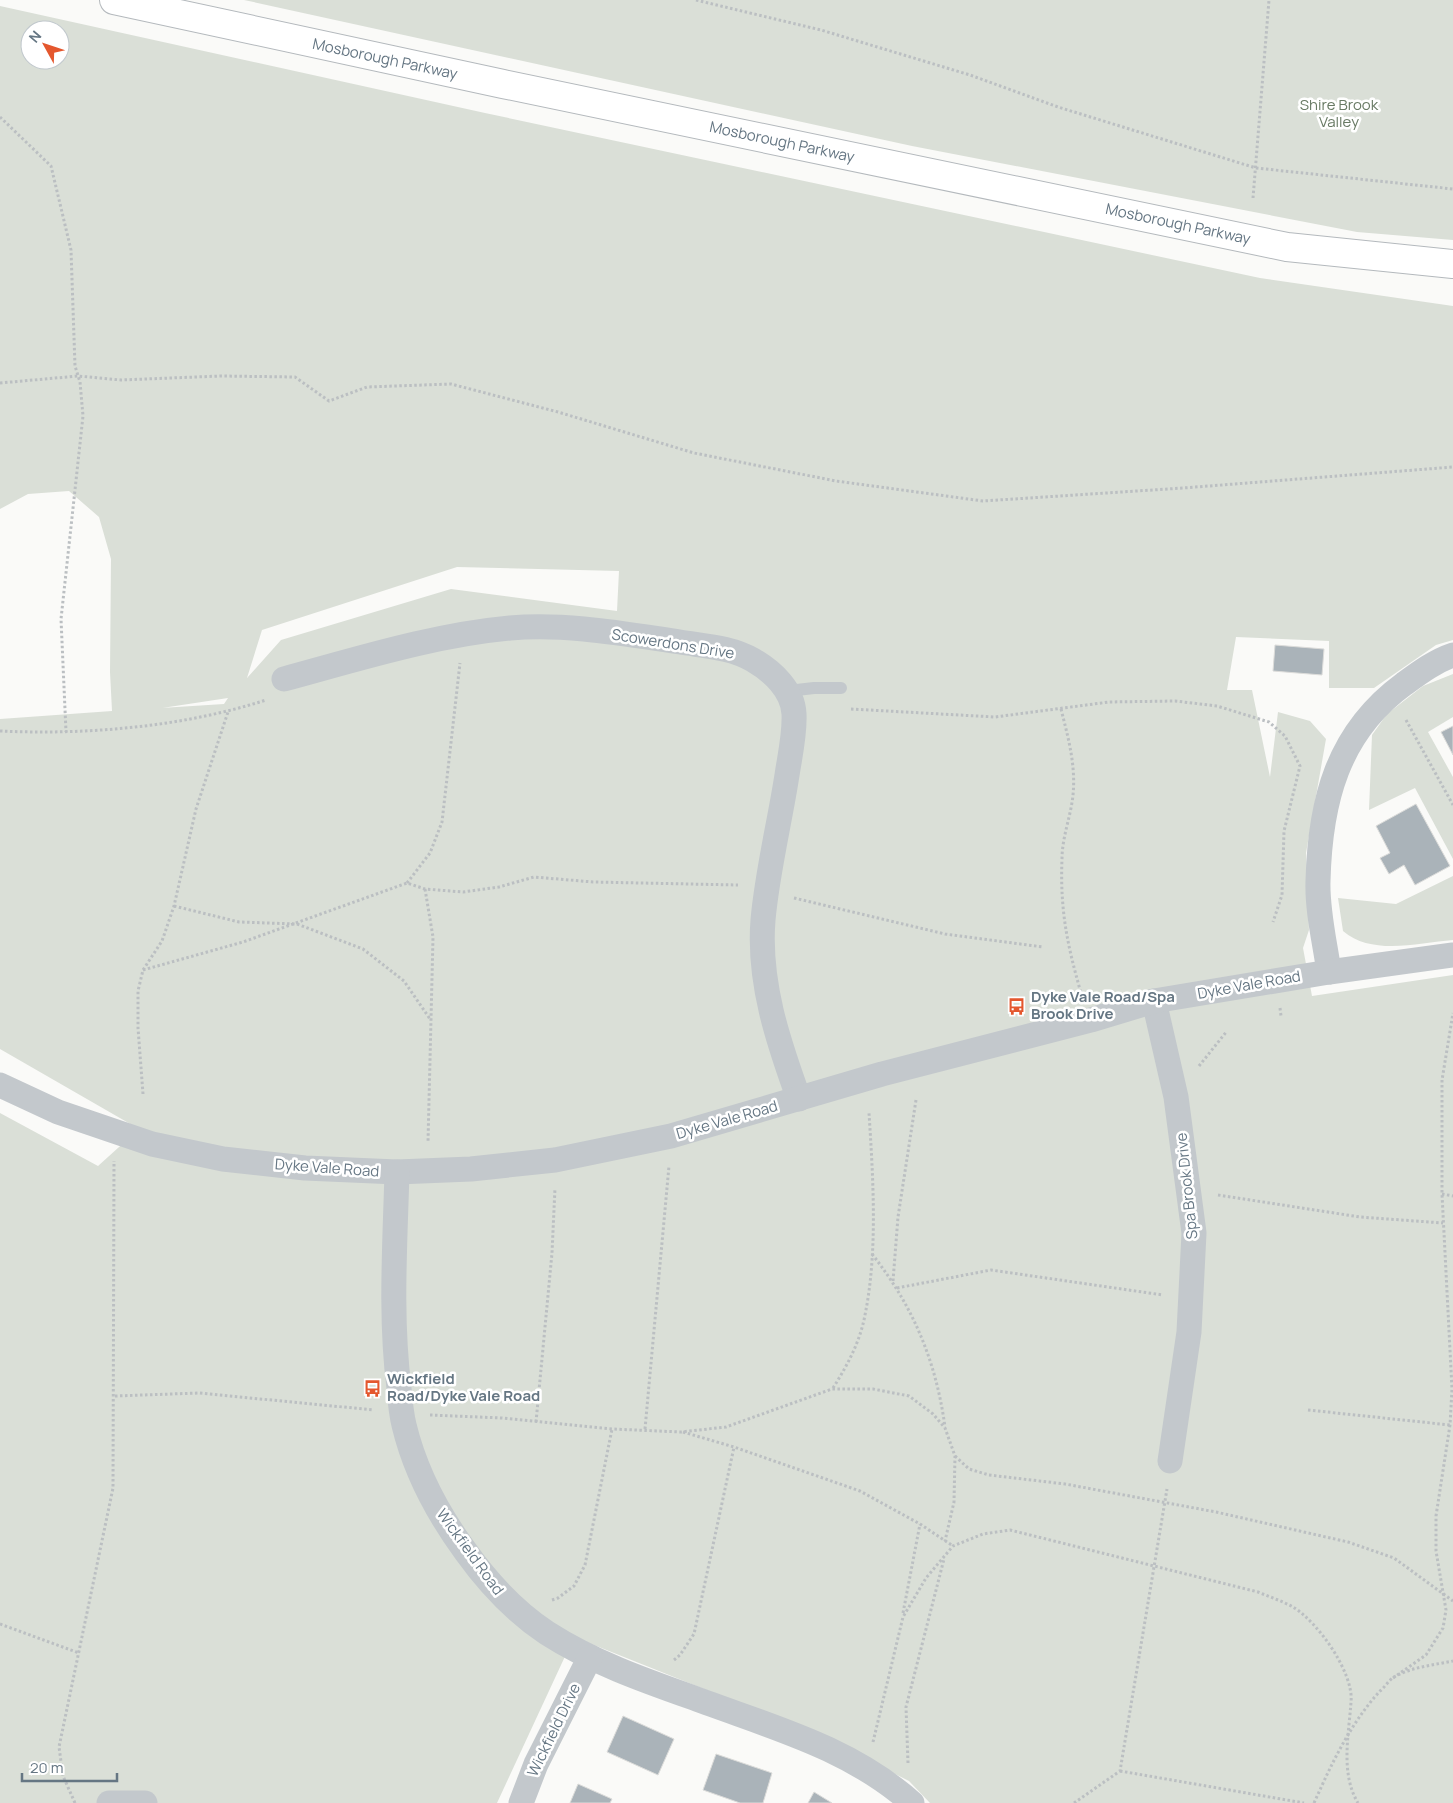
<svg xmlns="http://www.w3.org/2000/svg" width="1453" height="1803" font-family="Manrope,sans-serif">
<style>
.green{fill:#dadfd7;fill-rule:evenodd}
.building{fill:#aab3b9;stroke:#dcdcda}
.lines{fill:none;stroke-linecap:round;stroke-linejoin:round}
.trunk-casing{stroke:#b4b9bd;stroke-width:30}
.path{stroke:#bbbfc2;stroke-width:3;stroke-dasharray:2.5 2.5;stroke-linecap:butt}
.service{stroke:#c3c8cc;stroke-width:12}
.minor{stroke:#c3c8cc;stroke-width:25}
.trunk{stroke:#fff;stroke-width:28}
.labels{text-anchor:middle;stroke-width:5;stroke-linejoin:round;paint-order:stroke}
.street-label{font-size:15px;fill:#657683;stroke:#fff}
.park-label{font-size:15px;fill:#687a64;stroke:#fff}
.poi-label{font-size:15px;font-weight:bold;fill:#657683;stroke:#fff;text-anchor:start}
</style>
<rect width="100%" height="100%" fill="#fafaf8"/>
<!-- green -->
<g class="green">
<polygon points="244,0 1453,0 1453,240 1357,232 912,146"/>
<path d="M0,6L485,113L1260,278L1453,306V640L1436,645L1374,688H1329V641L1236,637L1227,690H1252L1270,777L1278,712L1310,721L1326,739L1306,853L1309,930L1303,948L1312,996L1453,975V1803H930L909,1781L809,1731L574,1637L497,1803H0V1113L98,1166L139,1129L0,1049V719L112,711L110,672L111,559L99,517L69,491L28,494L0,509ZM30,30H60V60H30ZM457,567L619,571L617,611L451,589L281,640L247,678L262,630ZM228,698L224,704L161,708H162Z"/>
<polygon points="1453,674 1453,717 1428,732 1453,777 1453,859 1415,788 1369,810 1372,735 1387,714 1423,686"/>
<path d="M1453,876V940C1418,943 1372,956 1343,931L1338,898L1396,904Z"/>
</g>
<!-- building -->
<g class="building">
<polygon points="1275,645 1324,649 1322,675 1273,671"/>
<polygon points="1453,726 1453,755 1441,732"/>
<polygon points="1416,804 1450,866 1415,885 1404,865 1389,874 1380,858 1390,853 1376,826"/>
<polygon points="623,1716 674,1739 658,1775 607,1752"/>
<polygon points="716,1754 772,1773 763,1803 740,1803 703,1790"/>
<polygon points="578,1784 612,1799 610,1803 570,1803"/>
<polygon points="814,1792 832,1803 808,1803"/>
</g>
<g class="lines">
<defs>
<polyline id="trunk" points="114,0 503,84 1287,247 1453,264"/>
</defs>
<!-- trunk casing -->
<use href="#trunk" class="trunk-casing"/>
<!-- path -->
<g class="path">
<polyline points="696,0 821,30 970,75 1058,107 1256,168 1453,189"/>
<polyline points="0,117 51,166 71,250 75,366 80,382 83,416 61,619 66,732"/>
<polyline points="1253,198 1269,0"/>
<polyline points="0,383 78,376 121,380 221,376 295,377 329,401 367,387 451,384 558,412 694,453 836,481 983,501 1183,488 1453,467"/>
<polyline points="851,709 995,717 1109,702 1175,701 1217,706 1269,722 1285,736 1300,766 1284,831 1282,895 1273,922"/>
<path d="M1061,709C1068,737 1076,765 1073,795C1071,816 1062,837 1062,859C1060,910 1067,944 1081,993"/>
<polyline points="1406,720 1453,805"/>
<path d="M0,731C88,735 182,727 266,700"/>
<polyline points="407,883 430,853 442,822 460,663"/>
<polyline points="425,889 433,937 428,1142"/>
<polyline points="794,898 945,934 1043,947"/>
<polyline points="174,906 239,922 297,924 363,949 404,981 430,1019"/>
<polyline points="143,970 243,942 407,883 425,889 463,892 499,887 534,877 593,882 738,885"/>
<polyline points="1280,1008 1281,1016"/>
<polyline points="1199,1066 1227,1031"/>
<polyline points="143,1094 138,1028 138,991 143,970 162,941 174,906 196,809 228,712"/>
<polyline points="1442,1194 1453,1196"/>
<polyline points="1218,1195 1360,1217 1443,1223"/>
<path d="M872,1254C913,1306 936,1361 945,1427"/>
<polyline points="893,1281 898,1217 916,1100"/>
<polyline points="897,1288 991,1270 1163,1295"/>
<path d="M833,1388C847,1366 860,1342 865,1315C878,1251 873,1177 869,1113"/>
<polyline points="115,1396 199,1393 374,1410"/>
<polyline points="1308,1410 1450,1425"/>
<polyline points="430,1415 502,1418 612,1429 681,1432 726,1427 832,1389 873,1389 909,1396 933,1414 945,1428 955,1456 954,1502 945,1541"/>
<polyline points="536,1422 552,1253 555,1188"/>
<polyline points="645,1429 669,1166"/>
<polyline points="683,1432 734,1447 860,1491 920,1524 953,1546"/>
<polyline points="955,1456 969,1469 989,1475 1065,1484 1216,1512 1348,1542 1394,1558 1453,1601"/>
<polyline points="552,1600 558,1598 574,1586 585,1565 612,1429"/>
<polyline points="903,1613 920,1524"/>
<polyline points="0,1624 79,1653"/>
<polyline points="674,1660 680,1655 694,1634 734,1447"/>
<polyline points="1393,1678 1426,1655 1443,1628 1446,1610 1436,1551 1436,1516 1450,1425 1452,1389 1442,1194 1442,1080 1453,1013"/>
<path d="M873,1742L903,1617L926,1578L953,1546L983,1534L1010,1530L1258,1592C1270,1597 1282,1601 1293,1607C1318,1622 1354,1673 1351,1702C1349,1734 1340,1773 1358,1803"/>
<polyline points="908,1763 906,1707 944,1559"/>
<polyline points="1120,1771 1304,1803"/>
<polyline points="75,1803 63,1776 59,1747 113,1488 114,1161"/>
<polyline points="1074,1803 1120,1771 1167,1489"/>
<path d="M1314,1803C1332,1763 1350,1724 1380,1691C1385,1687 1389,1680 1394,1677C1411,1667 1434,1665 1453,1661"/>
</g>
<!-- service -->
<polyline class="service" points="788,691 814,688 841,688"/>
<!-- minor -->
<g class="minor">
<path d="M284,679C358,659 434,635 510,628C566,623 625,634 680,642C704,646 731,647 753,660C772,671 793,690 794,714C795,734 790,755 787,775C780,821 767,873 763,920C758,982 778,1041 799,1099"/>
<path d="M1329,972C1325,943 1317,911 1318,881C1320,802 1337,733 1404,684C1419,673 1435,661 1453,655"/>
<polyline points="1154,1001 1176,1097 1194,1233 1189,1332 1170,1461"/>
<polyline points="0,1085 58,1112 152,1144 223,1159 305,1168 397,1172 471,1169 555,1160 671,1136 882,1074 1091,1020 1154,1001 1329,972 1453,955"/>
<path d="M397,1172C395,1244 390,1317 399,1388C400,1400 401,1413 404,1425C415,1471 438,1514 466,1552C489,1584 514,1611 547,1633C592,1662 643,1680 694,1698C771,1727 849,1747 912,1803"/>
<polyline points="109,1803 145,1803"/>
<polyline points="521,1803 536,1764 590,1657"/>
</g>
<!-- trunk -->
<use href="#trunk" class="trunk"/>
</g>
<!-- icons -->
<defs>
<symbol id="bus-bare" viewBox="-9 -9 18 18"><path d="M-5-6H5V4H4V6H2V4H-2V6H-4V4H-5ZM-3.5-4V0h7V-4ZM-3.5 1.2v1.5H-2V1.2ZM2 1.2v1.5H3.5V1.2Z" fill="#e4572e" stroke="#fff" stroke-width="2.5" paint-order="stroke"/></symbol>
</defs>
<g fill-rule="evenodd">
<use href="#bus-bare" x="1004" y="994" width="25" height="25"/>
<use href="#bus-bare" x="360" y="1376" width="25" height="25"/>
</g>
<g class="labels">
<!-- street labels -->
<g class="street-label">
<text transform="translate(385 59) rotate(12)" y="5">Mosborough Parkway</text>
<text transform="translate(782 142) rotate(12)" y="5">Mosborough Parkway</text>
<text transform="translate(1178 224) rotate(12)" y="5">Mosborough Parkway</text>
<text transform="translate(673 644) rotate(9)" y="5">Scowerdons Drive</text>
<text transform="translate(1249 985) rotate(-10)" y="5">Dyke Vale Road</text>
<text transform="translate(727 1120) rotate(-16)" y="5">Dyke Vale Road</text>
<text transform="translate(327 1168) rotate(4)" y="5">Dyke Vale Road</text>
<text transform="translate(1187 1186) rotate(-96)" y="5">Spa Brook Drive</text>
<text transform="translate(470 1552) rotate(54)" y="5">Wickfield Road</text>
<text transform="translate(554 1730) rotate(-64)" y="5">Wickfield Drive</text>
</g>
<!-- park labels -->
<g class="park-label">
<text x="1339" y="110">Shire Brook<tspan x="1339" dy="17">Valley</tspan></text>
</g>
<!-- poi labels -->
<g class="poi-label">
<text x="1031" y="1002">Dyke Vale Road/Spa<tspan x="1031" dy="17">Brook Drive</tspan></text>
<text x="387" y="1384">Wickfield<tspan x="387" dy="17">Road/Dyke Vale Road</tspan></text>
</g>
</g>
<!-- north arrow -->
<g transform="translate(45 45) rotate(310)"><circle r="24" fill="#ffffff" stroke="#c1c8cd"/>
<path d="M0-4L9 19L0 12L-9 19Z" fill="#e4572e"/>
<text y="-8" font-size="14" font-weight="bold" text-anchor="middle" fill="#657683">N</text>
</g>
<!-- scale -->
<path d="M22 1773v8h95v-8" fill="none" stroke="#657683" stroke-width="2.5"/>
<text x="30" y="1773" font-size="15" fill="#657683" stroke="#ffffff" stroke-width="4" paint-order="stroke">20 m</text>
</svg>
